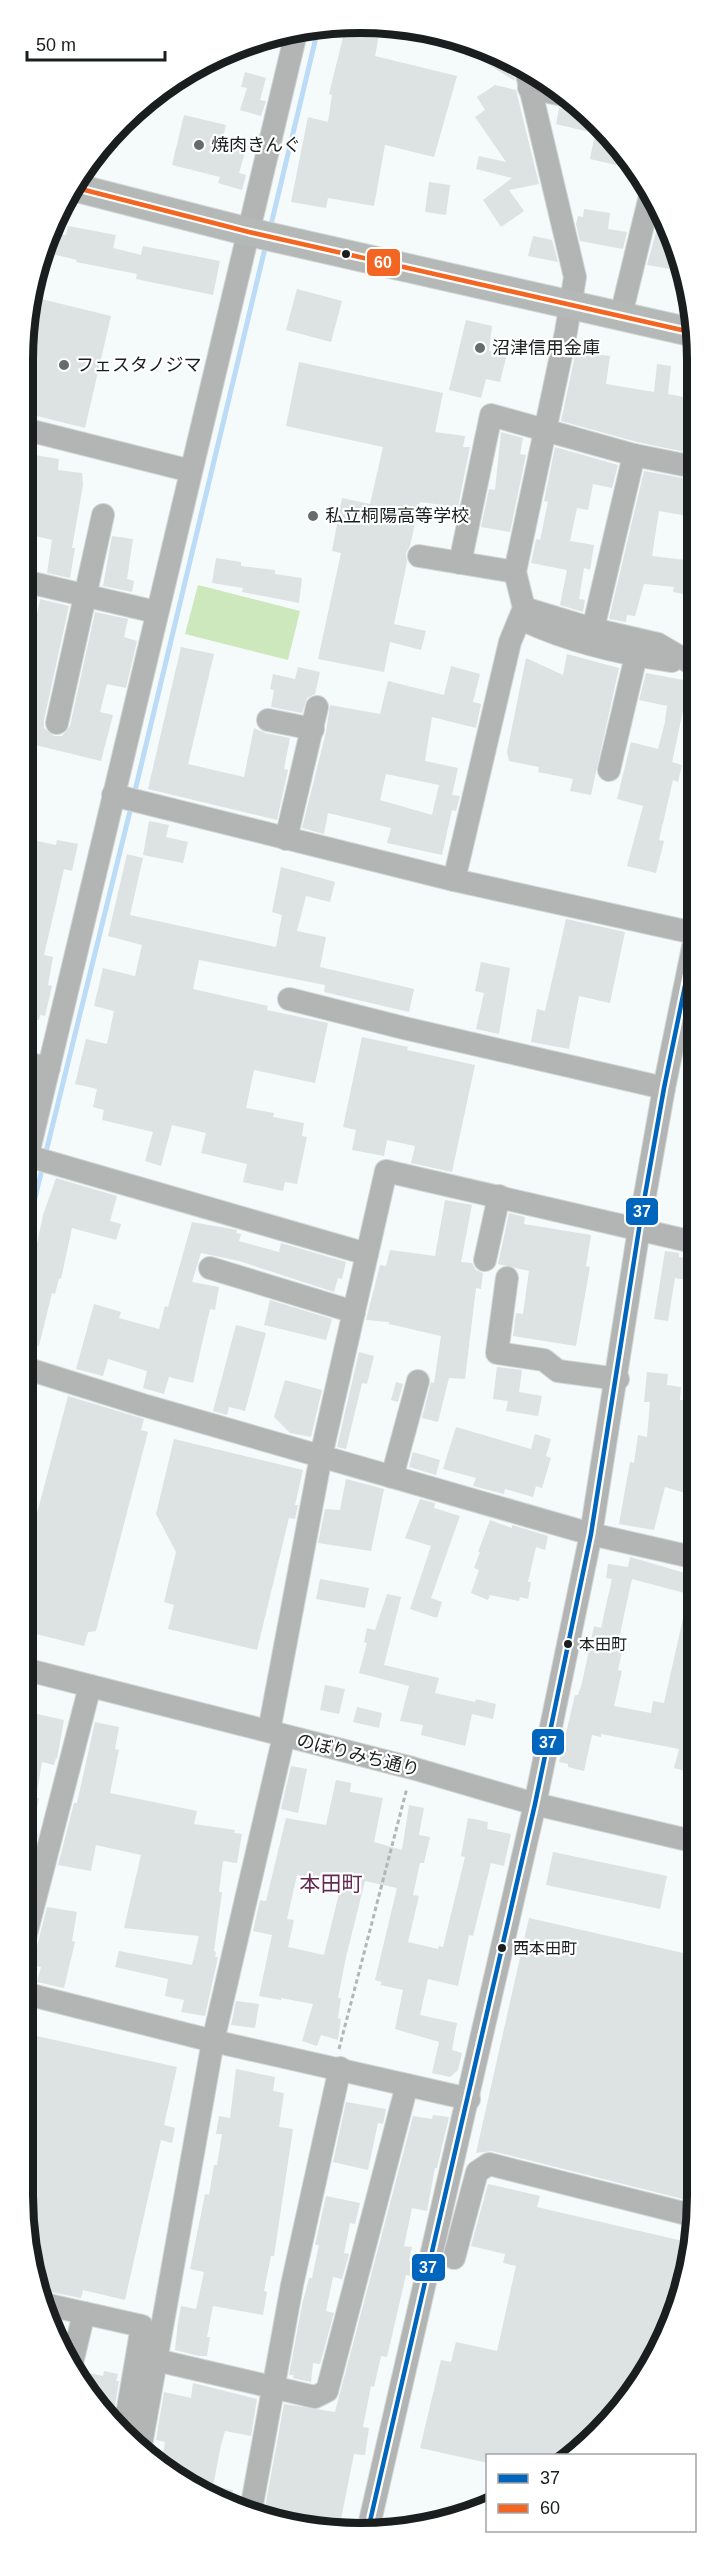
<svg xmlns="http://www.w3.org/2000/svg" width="720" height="2556" font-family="Helvetica,'Noto Sans JP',sans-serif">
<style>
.green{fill:#cde8bc}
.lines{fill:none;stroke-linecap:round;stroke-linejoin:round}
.stream{stroke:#bcdbf7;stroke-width:5}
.building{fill:#dde2e2;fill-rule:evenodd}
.minor-casing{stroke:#d2d7d6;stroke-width:24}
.major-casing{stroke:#d2d7d6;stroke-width:30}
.path{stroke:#b3b6b6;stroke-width:3;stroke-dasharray:4.5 3;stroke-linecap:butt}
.minor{stroke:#b3b5b4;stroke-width:22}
.major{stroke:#b4b8b7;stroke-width:28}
.bus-1-casing{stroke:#fff;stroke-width:9}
.bus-2-casing{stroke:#fff;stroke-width:9}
.bus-1{stroke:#0065bd;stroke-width:4.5}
.bus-2{stroke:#f26522;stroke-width:4.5}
.poi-dot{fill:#666b6b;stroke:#fff;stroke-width:2}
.bus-dot{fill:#1a1e1e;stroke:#fff;stroke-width:2}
.labels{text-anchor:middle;stroke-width:4.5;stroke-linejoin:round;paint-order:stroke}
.bus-label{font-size:16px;fill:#1a1e1e;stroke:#fff;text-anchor:start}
.poi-label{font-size:18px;fill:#1a1e1e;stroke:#fff;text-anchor:start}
.street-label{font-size:18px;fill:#1a1e1e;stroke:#fff}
.quarter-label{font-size:21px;fill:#622b56;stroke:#fff}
.rim{fill:none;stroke:#1a1e1e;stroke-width:8}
.line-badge{stroke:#fff;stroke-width:2}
.badge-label{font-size:16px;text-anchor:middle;font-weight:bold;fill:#fff}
</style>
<rect width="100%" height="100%" fill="#f4fbfa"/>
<!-- green -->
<polygon class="green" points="198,585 300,611 288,660 185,634"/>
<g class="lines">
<!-- stream -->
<g class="stream">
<polyline points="270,229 318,29"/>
<polyline points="134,795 266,244"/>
<polyline points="45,1156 131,807"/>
<polyline points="26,1235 43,1165"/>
</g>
</g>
<!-- building -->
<g class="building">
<polygon points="345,29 380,29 375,56 457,76 434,157 385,145 374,206 328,198 326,208 291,202 308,117 328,122 332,95 329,94"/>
<polygon points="473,47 512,62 515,81 470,53"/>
<polygon points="245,72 266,78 260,100 266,101 261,116 240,110 247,88 241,87"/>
<polygon points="495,85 516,90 539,184 509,190 524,211 501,227 483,200 512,178 476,169 479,156 506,162 475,117 485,110 477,97"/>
<polygon points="559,108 582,112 614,138 556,124"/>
<polygon points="184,115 226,125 222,142 246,149 239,173 246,175 242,190 218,183 220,177 172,165"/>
<polygon points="594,139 618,144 633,169 590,159"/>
<polygon points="429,182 450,185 446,215 425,212"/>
<polygon points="584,209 610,213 608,229 627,232 623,249 580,241 576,224 578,216 583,217"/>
<polygon points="661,214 672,231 682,271 647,265"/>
<polygon points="68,226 116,235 113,248 141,255 143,246 220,261 213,295 136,279 137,274 76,262 77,260 48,253 54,233 66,235"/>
<polygon points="533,236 552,240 558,262 528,256"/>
<polygon points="297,289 342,301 331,342 286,330"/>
<polygon points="29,296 111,316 85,428 29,414"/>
<polygon points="466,320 492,326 489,351 507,354 500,382 486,379 481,398 449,390"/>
<polygon points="576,351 610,356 606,384 654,392 657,364 671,366 668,394 694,399 694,428 690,453 637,442 561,421"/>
<polygon points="299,362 443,393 435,432 465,436 463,447 470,447 458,507 420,502 410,546 406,553 407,562 394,624 426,631 421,650 390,642 384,672 318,659 341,553 332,551 342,498 370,504 383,447 286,426"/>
<polygon points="501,432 523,438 520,454 526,455 510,532 481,527 489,489 495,490"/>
<polygon points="555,447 618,465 612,488 593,484 588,510 577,508 570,541 594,545 590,570 584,568 579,599 585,600 583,612 560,605 567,570 531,563 536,539 540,540 548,502 544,501"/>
<polygon points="28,454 59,459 58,470 82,473 83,485 72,548 75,548 70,578 47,573 52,540 28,534"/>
<polygon points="644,471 694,480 694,517 659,511 652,556 694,561 694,580 691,580 688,595 673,592 674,587 644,584 635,616 627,615 626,622 609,619"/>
<polygon points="112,536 133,539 127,579 134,581 132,592 103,586"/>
<polygon points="216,558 241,562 241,566 275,570 275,574 302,578 299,603 242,592 243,588 212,583"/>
<polygon points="40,599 69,606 44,720 44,728 54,736 62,736 70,726 95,612 128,619 124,637 137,641 126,688 107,684 100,712 113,715 101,761 27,743 28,656"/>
<polygon points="181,647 214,654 188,764 244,777 254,728 265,733 290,738 284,769 288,770 277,820 148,789"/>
<polygon points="567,654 619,668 591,795 570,791 573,779 538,772 539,767 509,761 507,752 526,658 563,675"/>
<path d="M451,666L480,674L473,702L481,704L476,728L432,717L425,761L458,768L452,795L460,796L456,811L452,810L442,855L387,843L391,828L328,813L324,834L302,828L326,732L330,705L380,714L388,681L444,695ZM386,774L439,785L432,815L380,800Z"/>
<polygon points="298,667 320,672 315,694 307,698 302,713 271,707 274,690 270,689 273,674 295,679"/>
<polygon points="646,673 694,682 691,697 686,696 676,744 672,762 682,765 678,782 673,780 659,840 664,841 656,873 627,866 643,806 617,799 631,742 658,749 665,722 667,706 639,700"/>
<polygon points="149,821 169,825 166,837 188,842 183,863 143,855"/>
<polygon points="27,839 56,845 57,840 78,844 72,871 64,869 44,955 53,957 48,985 52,986 45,1016 40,1015 39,1020 26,1017 27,967 36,924 27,922"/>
<polygon points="127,854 143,858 130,915 276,947 282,915 272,912 281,867 335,882 330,902 306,896 297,931 326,937 320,967 414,989 409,1012 324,992 325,985 199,960 193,989 268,1006 267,1010 328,1023 315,1083 254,1070 246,1108 274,1113 273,1117 304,1123 302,1136 307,1137 297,1184 285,1182 283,1191 243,1182 247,1164 201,1153 206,1133 172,1125 161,1166 145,1161 153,1132 102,1120 104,1110 93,1107 97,1089 75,1084 86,1039 107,1044 114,1011 94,1006 103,968 135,976 142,945 108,936"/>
<polygon points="566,919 625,932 610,1003 579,996 569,1049 531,1042 537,1009 545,1011"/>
<polygon points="481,962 510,968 499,1034 476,1029 484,993 475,991"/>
<polygon points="362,1037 408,1047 407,1050 475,1065 452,1172 411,1163 415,1146 387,1140 384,1156 352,1150 356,1130 343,1127"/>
<polygon points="56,1178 117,1196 110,1221 121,1224 116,1240 72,1228 61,1279 59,1278 55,1294 52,1293 39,1346 25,1343 26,1297 43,1215"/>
<polygon points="445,1200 472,1205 461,1262 472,1263 476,1270 483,1273 481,1289 476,1288 465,1379 449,1378 438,1422 422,1418 431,1382 434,1383 441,1336 389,1324 389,1322 366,1320 380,1265 386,1266 390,1250 435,1256"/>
<polygon points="509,1213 525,1217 524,1224 591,1235 586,1266 590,1267 576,1346 513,1336 516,1313 523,1314 529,1271 498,1264"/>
<polygon points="192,1222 237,1230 236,1233 241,1234 239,1241 279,1252 281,1243 346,1262 342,1279 338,1278 334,1292 239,1261 201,1253 192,1282 219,1287 215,1310 210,1309 193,1383 169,1377 164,1394 143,1388 147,1371 108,1359 103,1376 76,1369 94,1304 121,1312 119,1318 159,1329 165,1306 168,1307"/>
<polygon points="665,1251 679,1253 679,1257 693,1259 693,1281 675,1278 668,1321 654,1319"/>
<polygon points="270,1300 332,1319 326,1340 264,1325"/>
<polygon points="236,1325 266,1333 245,1411 229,1407 227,1415 213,1411"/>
<polygon points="359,1352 374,1356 367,1384 362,1383 346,1449 337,1447"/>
<polygon points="497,1367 522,1370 519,1392 542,1396 538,1416 506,1411 508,1401 493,1399"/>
<polygon points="647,1372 668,1374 667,1385 681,1387 680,1400 693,1401 692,1495 665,1487 654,1530 619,1524 630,1462 634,1463 638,1435 647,1437 650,1402 644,1402"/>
<polygon points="285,1380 322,1390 311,1437 290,1433 274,1417"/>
<polygon points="396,1382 403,1384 398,1402 391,1400"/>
<polygon points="68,1396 144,1419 141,1430 148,1432 96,1631 88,1632 84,1646 24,1631 25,1559"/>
<polygon points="456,1427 531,1449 535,1434 551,1439 546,1456 551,1458 542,1488 536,1486 533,1497 505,1489 504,1494 473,1486 476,1478 443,1469"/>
<polygon points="174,1439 303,1470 295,1505 298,1505 295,1519 289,1518 257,1650 168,1629 174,1605 164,1602 176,1552 156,1514"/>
<polygon points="413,1452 440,1460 436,1475 409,1467"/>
<polygon points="346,1479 384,1489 371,1551 318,1543 325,1509 340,1510"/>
<polygon points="420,1499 435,1503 434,1508 460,1516 431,1598 442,1602 437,1618 410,1609 431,1546 405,1538"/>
<polygon points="490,1520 512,1528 512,1525 548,1536 545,1550 536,1547 528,1582 531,1582 528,1599 520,1597 519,1601 490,1595 488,1600 471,1593 479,1570 474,1568 480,1552 478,1552"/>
<polygon points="630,1557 692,1575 692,1595 632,1579 621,1629 620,1638 625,1639 618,1670 622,1671 614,1706 651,1713 653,1701 664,1703 686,1605 692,1606 692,1773 674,1768 679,1749 601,1734 601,1737 592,1735 584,1771 568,1767 568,1764 559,1762 575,1695 578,1695 582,1683 594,1626 601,1628 612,1579 606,1578 608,1564 628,1567"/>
<polygon points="320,1579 369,1588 365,1608 316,1599"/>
<polygon points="387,1594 401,1597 384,1665 439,1678 435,1693 475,1702 474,1707 476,1699 496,1704 493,1719 472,1714 465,1746 421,1735 423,1725 400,1721 409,1686 359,1673 367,1643 364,1642 367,1628 375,1630"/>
<polygon points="325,1685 345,1689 339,1714 320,1710"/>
<polygon points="357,1707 382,1713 379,1728 353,1722"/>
<polygon points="33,1713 64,1720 57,1759 56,1758 54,1765 42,1762 36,1798 39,1798 32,1833 38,1834 31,1860 24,1858 24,1752"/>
<polygon points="95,1722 119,1727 115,1749 119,1750 110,1793 197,1811 194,1824 235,1830 234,1833 242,1834 237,1863 223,1861 219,1892 222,1892 214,1951 216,1952 215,1957 218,1957 205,2016 181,2012 184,2000 165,1996 168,1979 115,1967 119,1951 192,1965 199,1936 124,1928 141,1855 96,1845 91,1871 58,1865 74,1803 77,1803"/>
<polygon points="291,1766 307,1769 298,1813 281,1809"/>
<path d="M336,1780L351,1783L350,1792L383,1798L374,1842L402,1850L409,1805L424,1808L419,1835L430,1837L424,1863H420L413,1895L419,1896L408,1942L438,1949L439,1946L443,1947L465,1857L461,1856L468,1818L488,1822L487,1829L511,1834L504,1866L491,1863L473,1936L469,1935L458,1986L428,1979L420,2015L457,2023L452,2050L462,2053L458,2070L450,2077L432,2073L439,2042L395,2029L403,1990L380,1985L382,1982L375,1980L397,1888L365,1881L346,1957L338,1998H341L338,2018L341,2019L338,2040L321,2035L317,2046L302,2041L313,2004L281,1998V2000L259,1996L272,1935L253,1931L260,1900L266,1901L286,1818L326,1825ZM297,1875L341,1885L324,1955L288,1947L294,1920L287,1919Z"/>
<polygon points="553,1852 667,1876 660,1909 546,1885"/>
<polygon points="47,1907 77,1912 72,1941 75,1942 64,1988 37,1982 41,1967 23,1963 23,1959 32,1956 36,1950"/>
<polygon points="529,1918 692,1955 691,2201 492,2151 476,2153"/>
<polygon points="236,2001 259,2004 255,2028 231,2025"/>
<polygon points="23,2033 177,2067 164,2125 175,2128 172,2143 161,2140 125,2300 83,2290 81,2298 41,2290 22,2196"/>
<polygon points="236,2069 275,2077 273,2091 284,2093 279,2127 293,2129 274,2256 271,2256 264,2291 267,2292 263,2315 213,2306 207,2337 210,2337 207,2356 199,2356 175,2350 178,2322 181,2306 196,2309 204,2272 190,2269 205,2194 209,2195 214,2165 217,2165 222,2134 216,2134 219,2116 230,2118"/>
<polygon points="346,2102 386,2109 383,2124 378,2123 368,2170 333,2162"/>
<polygon points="433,2115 449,2117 437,2168 435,2168 427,2211 412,2208 404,2246 412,2247 409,2261 414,2262 411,2276 406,2275 387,2357 381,2356 374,2387 371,2386 363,2427 369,2428 365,2455 354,2454 341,2519 356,2522 355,2531 338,2533 264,2513 284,2404 335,2412 413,2116 432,2119"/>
<polygon points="488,2184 540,2196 537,2207 691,2243 691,2262 684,2278 680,2277 673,2305 641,2383 573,2456 488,2456 488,2463 420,2448 441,2360 451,2362 456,2342 497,2351 516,2266 503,2263 505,2254 471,2246"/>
<polygon points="326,2196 360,2203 355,2224 350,2223 344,2253 349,2254 342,2279 333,2277 326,2311 334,2313 320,2364 313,2363 311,2382 293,2378 294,2375 289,2375 302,2305 309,2278 312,2278 319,2245 315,2245"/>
<polygon points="104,2371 118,2374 116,2381 119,2381 112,2423 106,2419 87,2387 90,2373 103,2376"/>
<polygon points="193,2383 257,2399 251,2436 225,2431 221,2445 213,2486 233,2490 230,2504 211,2499 162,2461 165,2442 156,2440 164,2392 191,2398"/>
</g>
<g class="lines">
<defs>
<g id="minor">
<polyline points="529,88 563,95"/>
<polyline points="621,315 650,196"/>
<polyline points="28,430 191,471"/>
<polyline points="419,556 515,572"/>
<polyline points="460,563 491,415 634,455"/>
<polyline points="28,582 156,612"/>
<polyline points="524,608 593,629 658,644 694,665"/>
<path d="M523,620C570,642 621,654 672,661"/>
<polyline points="593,629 634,455 694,467"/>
<polyline points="268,720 313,729"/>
<polyline points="57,723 103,515"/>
<polyline points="609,770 636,656"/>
<polyline points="113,795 454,880 694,933"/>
<polyline points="286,839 317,707"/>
<polyline points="454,880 510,642 524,608 515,572 566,332 575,277 525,66"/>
<polyline points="289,999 404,1028 664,1088"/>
<polyline points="26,1063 49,1068"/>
<polyline points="28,1156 367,1254"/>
<polyline points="26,1163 297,29"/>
<polyline points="485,1260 499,1196"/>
<polyline points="210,1268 354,1312"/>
<polyline points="507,1278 497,1353 544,1360 558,1371 618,1379"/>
<polyline points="25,1368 143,1405 591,1534 692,1557"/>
<polyline points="392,1477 418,1381"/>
<polyline points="24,1669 412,1768 535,1804 692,1841"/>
<polyline points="269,1731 321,1456 386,1171 693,1242"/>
<polyline points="23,1946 90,1686"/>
<polyline points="23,1993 213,2041 469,2099"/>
<polyline points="454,2258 477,2172 489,2164 691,2215"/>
<polyline points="44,2304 142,2326 124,2432"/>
<polyline points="156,2360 315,2397 327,2391 407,2085"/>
<polyline points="72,2363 84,2313"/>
<polyline points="141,2445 213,2041 284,1736"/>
<polyline points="251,2510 292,2285 340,2068"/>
<polyline points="368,2530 535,1804 591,1534 639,1229 664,1088 693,947"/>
</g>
<polyline id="major" points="73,187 249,232 695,333"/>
</defs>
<!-- minor casing -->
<use href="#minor" class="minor-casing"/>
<!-- major casing -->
<use href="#major" class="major-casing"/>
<!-- path -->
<polyline class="path" points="339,2049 407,1788"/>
<!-- minor -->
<use href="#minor" class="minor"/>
<!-- major -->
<use href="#major" class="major"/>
<defs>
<polyline id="bus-1" points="368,2530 535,1804 591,1534 639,1229 664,1088 693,947"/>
<polyline id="bus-2" points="73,187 249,232 695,333"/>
</defs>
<!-- bus-1 casing -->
<use href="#bus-1" class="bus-1-casing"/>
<!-- bus-2 casing -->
<use href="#bus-2" class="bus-2-casing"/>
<!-- bus-1 -->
<use href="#bus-1" class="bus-1"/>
<!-- bus-2 -->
<use href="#bus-2" class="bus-2"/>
</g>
<!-- markers -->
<g class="poi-dot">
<circle cx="199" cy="145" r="6"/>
<circle cx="480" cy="348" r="6"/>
<circle cx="64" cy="365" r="6"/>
<circle cx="313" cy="516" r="6"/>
</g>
<g class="bus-dot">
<circle cx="346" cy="254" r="5"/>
<circle cx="568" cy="1644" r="5"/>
<circle cx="502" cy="1948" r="5"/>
</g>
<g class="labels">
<!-- bus labels -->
<g class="bus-label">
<text x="579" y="1650">本田町</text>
<text x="513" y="1954">西本田町</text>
</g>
<!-- poi labels -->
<g class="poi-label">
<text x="211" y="151">焼肉きんぐ</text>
<text x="492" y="354">沼津信用金庫</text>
<text x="76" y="371">フェスタノジマ</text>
<text x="325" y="522">私立桐陽高等学校</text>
</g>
<!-- street labels -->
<g class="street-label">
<text transform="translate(358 1755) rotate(14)" y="6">のぼりみち通り</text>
</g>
<!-- quarter labels -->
<g class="quarter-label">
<text x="331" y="1891">本田町</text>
</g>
</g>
<!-- crop -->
<path d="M0 0H720V2556H0ZM360 33H360A327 327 0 0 1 687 360V2196A327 327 0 0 1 360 2523H360A327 327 0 0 1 33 2196V360A327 327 0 0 1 360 33Z" fill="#fff" fill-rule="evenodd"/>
<path class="rim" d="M360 33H360A327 327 0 0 1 687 360V2196A327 327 0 0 1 360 2523H360A327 327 0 0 1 33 2196V360A327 327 0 0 1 360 33Z"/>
<g class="line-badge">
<rect x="366" y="248" width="35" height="29" rx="6" fill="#f26522"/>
<rect x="625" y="1197" width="34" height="29" rx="6" fill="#0065bd"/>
<rect x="531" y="1728" width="34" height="28" rx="6" fill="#0065bd"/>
<rect x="411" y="2253" width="35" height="29" rx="6" fill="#0065bd"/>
</g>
<g class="badge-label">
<text x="383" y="268">60</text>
<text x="642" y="1217">37</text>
<text x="548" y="1748">37</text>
<text x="428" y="2273">37</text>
</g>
<!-- legend -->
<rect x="486" y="2454" width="210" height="78" fill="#ffffff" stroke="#a3a5a5" stroke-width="1.5"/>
<rect x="498" y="2474" width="30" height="9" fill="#0065bd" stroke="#a3a5a5" stroke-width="1.5"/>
<text x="540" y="2484" font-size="18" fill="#1a1e1e">37</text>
<rect x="498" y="2504" width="30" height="9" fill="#f26522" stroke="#a3a5a5" stroke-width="1.5"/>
<text x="540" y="2514" font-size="18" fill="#1a1e1e">60</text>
<!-- scale -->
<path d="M27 51v9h138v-9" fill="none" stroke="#1a1e1e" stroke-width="3"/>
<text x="36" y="51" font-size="18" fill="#1a1e1e" stroke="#ffffff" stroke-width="4.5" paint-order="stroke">50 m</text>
</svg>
